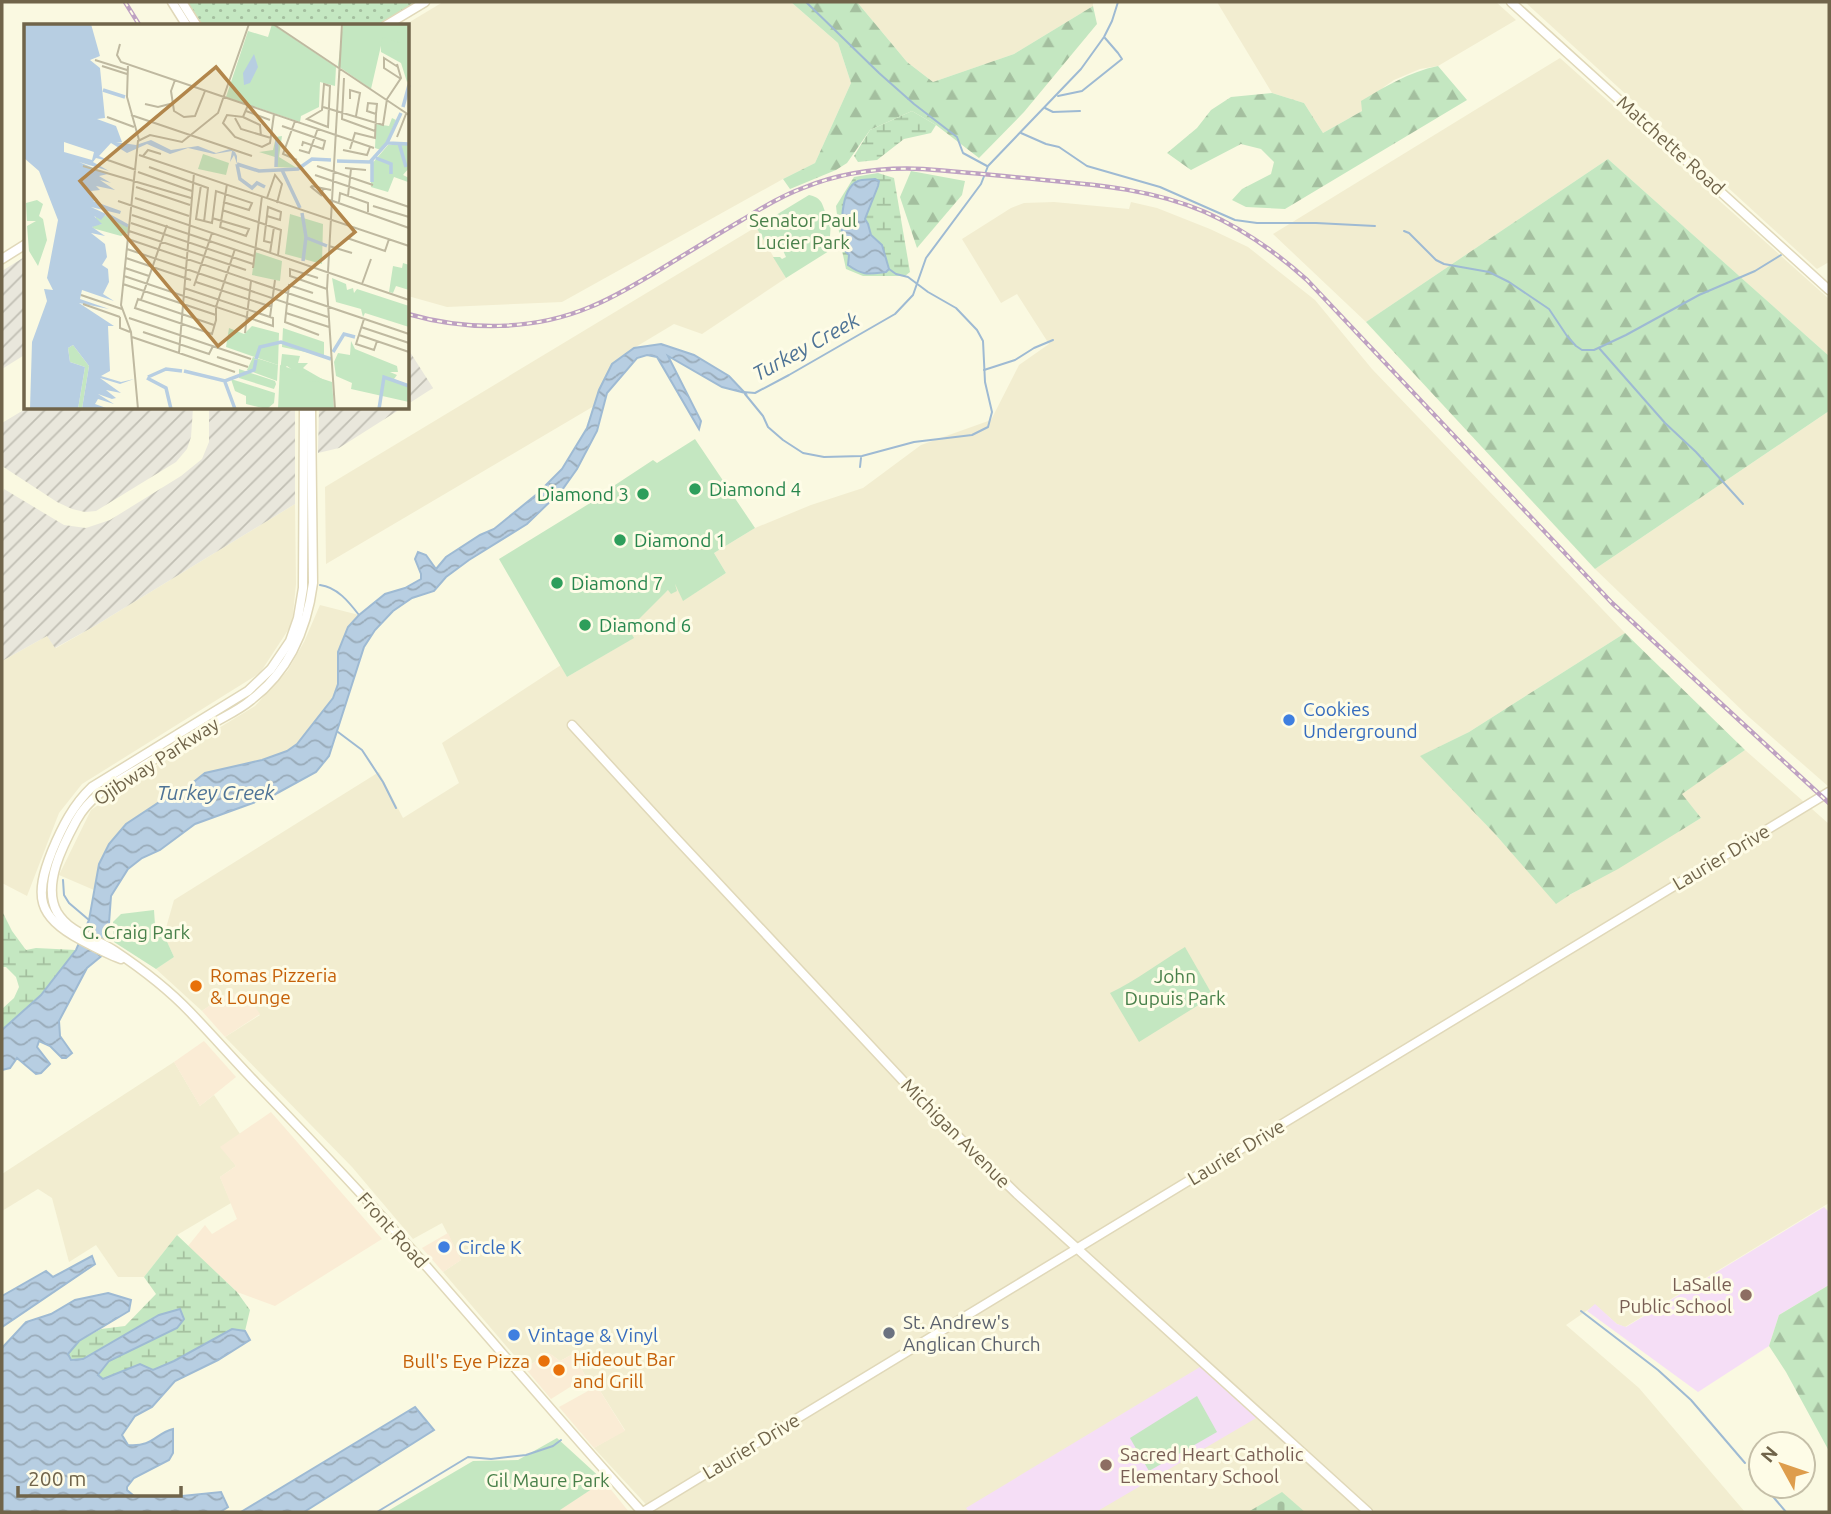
<svg xmlns="http://www.w3.org/2000/svg" width="1831" height="1514" font-family="Ubuntu,sans-serif">
<style>
.residential{fill:#f2edd0}
.commercial{fill:#faecd5}
.industrial{fill:url(#industrial-furrows)}
.education{fill:#f5def6}
.grass{fill:url(#grass-dots)}
.forest{fill:url(#forest-firs)}
.wetland{fill:url(#wetland-marsh)}
.cemetery{fill:url(#cemetery-stones)}
.park{fill:#c4e7c1}
.water{fill:url(#water-waves);stroke:#9ebad3;stroke-width:2}
.lines{fill:none;stroke-linecap:round;stroke-linejoin:round}
.stream{stroke:#9ebad3;stroke-width:2}
.secondary-casing{stroke:#e0d8b9;stroke-width:11}
.secondary{stroke:#fff;stroke-width:8}
.rail-casing{stroke:#bea1c2;stroke-width:4.5}
.rail{stroke:#fefce7;stroke-width:2;stroke-dasharray:5;stroke-linecap:butt}
.leisure-dot{fill:#2e9e5b;stroke:#fefce7;stroke-width:2.5}
.shop-dot{fill:#3f7fe0;stroke:#fefce7;stroke-width:2.5}
.food-dot{fill:#e8710a;stroke:#fefce7;stroke-width:2.5}
.education-dot{fill:#8d6e63;stroke:#fefce7;stroke-width:2.5}
.worship-dot{fill:#6b7280;stroke:#fefce7;stroke-width:2.5}
.labels{text-anchor:middle;stroke-width:6;stroke-linejoin:round;paint-order:stroke}
.street-label{font-size:19px;fill:#70644a;stroke:#fefce7}
.park-label{font-size:19px;fill:#48804a;stroke:#fefce7}
.leisure-label{font-size:19px;fill:#27864d;stroke:#fefce7;text-anchor:start}
.shop-label{font-size:19px;fill:#366cbe;stroke:#fefce7;text-anchor:start}
.food-label{font-size:19px;fill:#c56008;stroke:#fefce7;text-anchor:start}
.education-label{font-size:19px;fill:#785e54;stroke:#fefce7;text-anchor:end}
.worship-label{font-size:19px;fill:#5b616d;stroke:#fefce7;text-anchor:start}
.water-label{font-size:21px;font-style:italic;fill:#4e7396;stroke:#fefce7}
.inset-river{fill:none;stroke:#b7cee2;stroke-width:3.5}
.inset-road{fill:none;stroke:#bfb9a0;stroke-width:2}
.view{fill:#b2864b;fill-opacity:0.15;stroke:#b2864b;stroke-width:3.5}
.inset-edge{fill:none;stroke:#70644a;stroke-width:3.5}
</style>
<defs>
<pattern id="industrial-furrows" width="10" height="10" patternUnits="userSpaceOnUse" patternTransform="scale(1.75)"><rect width="10" height="10" fill="#e9e7dc"/><path d="M-1 1l2-2M0 10L10 0M9 11l2-2" fill="none" stroke="#c1bfb4"/></pattern>
<pattern id="grass-dots" width="8" height="8" patternUnits="userSpaceOnUse" patternTransform="scale(1.75)"><rect width="8" height="8" fill="#c4e7c1"/><path d="M2 2h.1M6 6h.1" fill="none" stroke="#a4bf9f" stroke-width="1.8" stroke-linecap="round"/></pattern>
<pattern id="forest-firs" width="22" height="20" patternUnits="userSpaceOnUse" patternTransform="scale(1.75)"><rect width="22" height="20" fill="#c4e7c1"/><path d="M5 1l3.5 6h-7zM16 11l3.5 6h-7z" fill="#a4bf9f"/></pattern>
<pattern id="wetland-marsh" width="20" height="14" patternUnits="userSpaceOnUse" patternTransform="scale(1.75)"><rect width="20" height="14" fill="#c4e7c1"/><path d="M1 5h8M5 5V1M11 12h8M15 12V8" fill="none" stroke="#a4bf9f"/></pattern>
<pattern id="cemetery-stones" width="16" height="16" patternUnits="userSpaceOnUse" patternTransform="scale(1.75)"><rect width="16" height="16" fill="#c4e7c1"/><path d="M2 7V4a2 2 0 0 1 4 0v3zM10 15v-3a2 2 0 0 1 4 0v3z" fill="#a4bf9f"/></pattern>
<pattern id="water-waves" width="16" height="10" patternUnits="userSpaceOnUse" patternTransform="scale(1.75)"><rect width="16" height="10" fill="#b7cee2"/><path d="M0 5q4-4 8 0t8 0" fill="none" stroke="#99abb9"/></pattern>
</defs>
<rect width="100%" height="100%" fill="#faf9e1"/>
<!-- residential -->
<g class="residential">
<polygon points="443,2 791,2 838,43 851,83 815,163 783,179 562,302 447,307 408,296 408,26 403,26"/>
<polygon points="857,2 1093,2 1093,6 1014,54 933,82 907,62"/>
<polygon points="1217,2 1496,2 1516,20 1438,66 1420,69 1394,80 1384,87 1362,111 1323,133 1304,103 1272,93"/>
<polygon points="1525,2 1829,2 1829,262 1817,269"/>
<polygon points="1560,58 1829,299 1829,356 1608,159 1366,322 1273,234"/>
<polygon points="1054,202 1129,209 1131,202 1157,208 1210,229 1248,247 1315,300 1372,369 1625,633 1469,732 1421,756 1495,834 1556,903 1701,818 1681,794 1745,750 1829,824 1829,1203 1625,1327 1617,1324 1595,1305 1566,1325 1639,1388 1745,1512 653,1512 594,1448 625,1430 590,1375 586,1377 573,1354 560,1361 549,1353 525,1368 443,1272 461,1260 442,1223 413,1239 352,1167 225,1037 260,1015 230,991 202,1011 156,969 174,957 164,935 174,900 379,772 403,818 459,783 442,743 561,665 567,677 633,638 627,626 675,584 684,600 726,573 714,553 755,528 811,505 863,488 921,445 991,420 1019,365 1049,344 1017,294 1001,303 962,239 1011,208 1024,203"/>
<polygon points="756,227 786,278 702,334 674,324 634,348 612,364 599,390 594,406 326,564 325,487"/>
<polygon points="1829,411 1829,787 1749,717 1595,569"/>
<polygon points="295,504 296,584 292,624 260,673 82,784 59,813 27,896 2,883 2,661 47,636 56,648 93,627"/>
<polygon points="320,605 359,615 348,627 338,652 338,684 333,698 297,744 288,751 262,760 205,773 181,792 167,797 109,844 99,864 94,890 59,875 91,810 148,771 255,706 288,670 304,642"/>
<polygon points="174,1062 200,1106 214,1095 240,1134 221,1147 236,1166 220,1177 231,1203 177,1235 144,1277 118,1277 96,1245 69,1262 52,1198 38,1189 2,1211 2,1174"/>
</g>
<!-- commercial -->
<g class="commercial">
<polygon points="230,991 255,1007 260,1014 225,1037 202,1011"/>
<polygon points="204,1041 236,1077 200,1106 174,1062"/>
<polygon points="271,1112 382,1239 275,1306 237,1292 188,1246 205,1225 212,1234 237,1219 220,1177 236,1166 220,1147"/>
<polygon points="448,1233 461,1260 443,1272 422,1248"/>
<polygon points="549,1353 560,1361 573,1354 586,1377 551,1399 525,1368"/>
<polygon points="597,1386 625,1431 594,1448 559,1407"/>
<polygon points="604,1481 629,1512 560,1512 559,1510"/>
</g>
<!-- industrial -->
<g class="industrial">
<polygon points="26,256 26,354 2,369 2,271"/>
<polygon points="408,349 433,388 408,404"/>
<polygon points="27,408 193,408 191,437 187,449 176,462 96,511 85,512 72,509 57,502 2,466 2,423"/>
<polygon points="209,408 295,408 295,504 93,627 55,648 47,636 2,661 2,495 4,489 64,525 86,528 110,520 181,476 202,459 209,442"/>
<polygon points="319,408 402,408 339,448 318,453"/>
</g>
<!-- education -->
<g class="education">
<polygon points="1824,1207 1829,1212 1829,1285 1779,1315 1769,1346 1698,1392 1587,1311 1595,1304 1617,1324 1626,1327"/>
<polygon points="1200,1367 1203,1367 1258,1417 1096,1512 969,1512 966,1508"/>
</g>
<!-- grass -->
<polygon class="grass" points="185,2 416,2 375,26 200,26"/>
<!-- forest -->
<g class="forest">
<polygon points="791,2 857,2 907,62 933,82 1014,54 1093,6 1097,24 1024,112 979,158 936,125 912,111 870,130 847,163 836,170 790,189 783,179 815,163 851,83 838,43"/>
<path d="M1438,66L1467,100L1285,209L1246,207L1232,200L1242,189L1271,174L1274,162L1261,149L1241,144L1191,170L1167,153L1197,128L1211,110L1231,97L1272,93L1304,103L1323,133L1362,111L1361,101C1386,86 1409,72 1438,66Z"/>
<polygon points="1608,159 1829,356 1829,411 1595,569 1366,322"/>
<polygon points="911,171 965,181 962,195 917,248 900,197"/>
<polygon points="1625,633 1745,750 1682,794 1701,818 1618,869 1571,894 1556,904 1495,834 1420,756 1469,732"/>
<polygon points="1829,1285 1829,1451 1786,1372 1769,1346 1779,1315"/>
</g>
<!-- wetland -->
<g class="wetland">
<polygon points="912,111 936,125 931,133 904,139 877,160 858,162 854,156 870,130"/>
<polygon points="878,173 894,178 910,272 905,276 863,276 846,269 840,241 836,206 854,177"/>
<polygon points="2,911 12,931 26,950 36,948 76,950 41,995 2,1030 2,1009 14,998 19,987 16,977 6,967 2,967"/>
<polygon points="177,1235 237,1292 250,1310 245,1331 232,1329 174,1361 153,1370 140,1365 103,1379 98,1376 109,1361 177,1328 159,1315 83,1359 71,1360 68,1354 79,1341 101,1329 125,1326 156,1294 144,1277"/>
</g>
<!-- cemetery -->
<polygon class="cemetery" points="1282,1492 1305,1512 1248,1512"/>
<!-- park -->
<g class="park">
<path d="M809,195C827,199 820,209 831,221L829,251L786,278L773,257H780L782,259L786,257L781,246L775,240L771,242L772,246L769,249L756,227Z"/>
<polygon points="695,439 755,528 714,553 726,573 683,601 675,584 677,591 671,594 668,590 631,627 629,624 627,626 634,638 567,677 499,559 613,489 612,487 653,460 657,463"/>
<polygon points="154,910 155,925 160,935 164,935 174,957 156,969 114,942 113,922 121,914"/>
<path d="M1185,947L1213,996L1139,1042L1110,993C1137,980 1160,962 1185,947Z"/>
<polygon points="1197,1396 1217,1432 1149,1471 1130,1438"/>
<polygon points="557,1438 604,1481 560,1510 560,1512 386,1512 473,1461 518,1460"/>
</g>
<!-- water -->
<g class="water">
<path d="M875,179L879,181L878,186L865,219L868,224L871,235L882,245L889,269L886,272C869,274 863,276 848,265L849,255L843,249C841,232 839,189 858,181C863,179 870,180 875,179Z"/>
<polygon points="661,344 694,355 729,376 745,393 722,387 668,356 701,421 699,429 657,357 647,355 637,358 607,393 597,431 577,469 562,490 527,524 469,560 446,577 434,591 412,598 393,611 375,630 364,647 329,756 316,772 272,796 195,824 160,850 142,858 128,869 111,896 108,937 104,954 87,968 59,1021 60,1036 72,1053 66,1058 62,1058 50,1046 39,1041 37,1047 50,1064 41,1073 36,1074 17,1058 10,1068 2,1070 2,1030 41,995 76,950 89,920 99,864 109,844 126,824 167,797 181,792 205,773 262,760 287,751 297,744 333,698 338,684 338,652 348,627 359,615 385,594 405,588 421,579 421,574 415,559 418,552 426,555 436,569 446,557 480,535 494,529 537,494 562,469 587,428 599,390 612,364 634,348"/>
<polygon points="92,1256 95,1264 2,1327 2,1296 46,1271 53,1277"/>
<path d="M108,1293L131,1300L129,1311L79,1341L68,1354L71,1360L83,1359L159,1315L180,1309L184,1319L177,1328L109,1361L98,1375L103,1379L140,1364L153,1370L174,1361L232,1329L245,1331L250,1340L218,1360L175,1381L152,1407L135,1416L122,1435L128,1445C154,1447 154,1434 173,1429V1453L169,1460L134,1478L127,1487V1490L134,1496L172,1497L221,1492L228,1507L220,1512H2V1348L26,1322L51,1314L75,1300Z"/>
<polygon points="415,1407 434,1430 304,1512 241,1512"/>
</g>
<g class="lines">
<!-- stream -->
<g class="stream">
<polyline points="806,2 879,73 914,104 957,137 963,153 987,166"/>
<polyline points="1058,96 1082,91 1122,59 1118,53 1105,38"/>
<polyline points="1045,108 1053,112 1080,111"/>
<polyline points="1021,133 1046,144 1059,147 1087,166 1160,187 1235,220 1257,223 1316,223 1375,226"/>
<polyline points="1404,231 1409,233 1436,260 1444,264 1489,272 1509,282 1549,309 1567,336 1576,346 1582,350 1594,350 1626,335 1699,295 1755,271 1781,255"/>
<polyline points="1599,348 1665,423 1696,452 1743,504"/>
<polyline points="984,370 1015,360 1034,348 1053,340"/>
<polyline points="743,392 755,393 789,375 895,314 913,295 926,258 981,184 988,166 1081,69 1104,37 1112,21 1118,2"/>
<polyline points="745,394 763,416 768,427 783,440 803,453 824,457 862,456 914,442 972,435 988,427 992,412 985,382 983,341 977,330 956,308 928,292 908,277 896,274 889,269"/>
<polyline points="860,467 861,458"/>
<path d="M320,585C337,587 349,602 359,615"/>
<polyline points="338,732 362,750 383,782 396,808"/>
<polyline points="63,880 64,895 69,903 89,920"/>
<polyline points="1581,1311 1658,1370 1691,1400 1745,1463"/>
<polyline points="1749,1469 1761,1483"/>
<polyline points="1764,1486 1786,1512"/>
<polyline points="377,1512 468,1457 491,1459 526,1455 553,1446 561,1440"/>
</g>
<defs>
<g id="secondary">
<polyline points="172,2 187,26"/>
<polyline points="182,2 197,26"/>
<polyline points="1511,2 1829,290"/>
<polyline points="385,26 425,2"/>
<polyline points="2,259 26,244"/>
<path d="M311,408L313,583C307,629 289,671 251,700C238,711 221,718 207,727C185,741 163,754 140,768C116,782 90,795 76,821C63,845 42,885 57,912C70,934 96,938 115,951C142,969 168,989 190,1012C213,1036 234,1060 257,1084C312,1141 367,1199 420,1259C494,1343 567,1429 642,1512"/>
<polyline points="572,725 673,835 921,1100 1017,1194 1368,1512"/>
<path d="M121,959C107,954 94,947 81,940C37,917 34,896 52,851C62,827 73,805 92,787L248,691L271,669L290,641L298,618L303,588L304,408"/>
<polyline points="643,1512 1829,792"/>
</g>
</defs>
<!-- secondary casing -->
<use href="#secondary" class="secondary-casing"/>
<!-- secondary -->
<use href="#secondary" class="secondary"/>
<defs>
<g id="rail">
<polyline points="125,2 140,26"/>
<path d="M408,314C467,331 533,331 590,307C613,298 634,285 656,272C684,255 713,237 742,220C762,208 781,196 803,188C840,173 882,167 923,169C963,172 1004,176 1044,180C1100,185 1154,190 1205,212C1243,229 1276,252 1307,280L1612,603L1829,803"/>
</g>
</defs>
<!-- rail casing -->
<use href="#rail" class="rail-casing"/>
<!-- rail -->
<use href="#rail" class="rail"/>
</g>
<!-- markers -->
<g class="leisure-dot">
<circle cx="695" cy="489" r="7"/>
<circle cx="643" cy="494" r="7"/>
<circle cx="620" cy="540" r="7"/>
<circle cx="557" cy="583" r="7"/>
<circle cx="585" cy="625" r="7"/>
</g>
<g class="shop-dot">
<circle cx="1289" cy="720" r="7"/>
<circle cx="444" cy="1247" r="7"/>
<circle cx="514" cy="1335" r="7"/>
</g>
<g class="food-dot">
<circle cx="196" cy="986" r="7"/>
<circle cx="544" cy="1361" r="7"/>
<circle cx="559" cy="1370" r="7"/>
</g>
<g class="education-dot">
<circle cx="1746" cy="1295" r="7"/>
<circle cx="1106" cy="1465" r="7"/>
</g>
<circle class="worship-dot" cx="889" cy="1333" r="7"/>
<g class="labels">
<!-- street labels -->
<g class="street-label">
<text transform="translate(1671 145) rotate(42)" y="7">Matchette Road</text>
<text transform="translate(156 761) rotate(-33)" y="7">Ojibway Parkway</text>
<text transform="translate(1721 857) rotate(-31)" y="7">Laurier Drive</text>
<text transform="translate(956 1133) rotate(45)" y="7">Michigan Avenue</text>
<text transform="translate(1236 1152) rotate(-31)" y="7">Laurier Drive</text>
<text transform="translate(393 1230) rotate(48)" y="7">Front Road</text>
<text transform="translate(751 1446) rotate(-31)" y="7">Laurier Drive</text>
</g>
<!-- park labels -->
<g class="park-label">
<text x="803" y="227">Senator Paul<tspan x="803" dy="22">Lucier Park</tspan></text>
<text x="136" y="939">G. Craig Park</text>
<text x="1175" y="983">John<tspan x="1175" dy="22">Dupuis Park</tspan></text>
<text x="548" y="1487">Gil Maure Park</text>
</g>
<!-- leisure labels -->
<g class="leisure-label">
<text x="709" y="496">Diamond 4</text>
<text x="629" y="501" text-anchor="end">Diamond 3</text>
<text x="634" y="547">Diamond 1</text>
<text x="571" y="590">Diamond 7</text>
<text x="599" y="632">Diamond 6</text>
</g>
<!-- shop labels -->
<g class="shop-label">
<text x="1303" y="716">Cookies<tspan x="1303" dy="22">Underground</tspan></text>
<text x="458" y="1254">Circle K</text>
<text x="528" y="1342">Vintage &amp; Vinyl</text>
</g>
<!-- food labels -->
<g class="food-label">
<text x="210" y="982">Romas Pizzeria<tspan x="210" dy="22">&amp; Lounge</tspan></text>
<text x="573" y="1366">Hideout Bar<tspan x="573" dy="22">and Grill</tspan></text>
<text x="530" y="1368" text-anchor="end">Bull's Eye Pizza</text>
</g>
<!-- education labels -->
<g class="education-label">
<text x="1732" y="1291">LaSalle<tspan x="1732" dy="22">Public School</tspan></text>
<text x="1120" y="1461" text-anchor="start">Sacred Heart Catholic<tspan x="1120" dy="22">Elementary School</tspan></text>
</g>
<!-- worship labels -->
<g class="worship-label">
<text x="903" y="1329">St. Andrew's<tspan x="903" dy="22">Anglican Church</tspan></text>
</g>
<!-- water labels -->
<g class="water-label">
<text transform="translate(806 347) rotate(-29)" y="7">Turkey Creek</text>
<text x="216" y="800">Turkey Creek</text>
</g>
</g>
<!-- overview -->
<g transform="translate(24 24)">
<rect width="385" height="385" fill="#faf9e1"/>
<path d="M248,0L312,43L311,62L296,58L295,83L277,92L276,98L202,73L224,7L244,13ZM256,341L308,358L310,385H254Z" fill="#c4e7c1"/>
<path d="M385,0V56L383,58L377,39L357,28L356,3ZM258,112L255,133L273,144L252,143L251,133L235,128L249,126L252,113ZM364,121H385V144L379,151L385,154L384,158L370,153L364,168L347,163V141ZM13,176L19,180L15,192L19,195L23,216L14,242L5,227L3,202L12,197H3L2,179ZM266,190L299,200L298,240L261,230ZM231,228L258,237L256,257L228,251ZM379,239L385,241V266L372,262L369,269L365,268L369,242L378,244ZM308,254L322,260L323,266L329,264L330,269L333,265L385,282V303L341,289L339,293L337,285L312,278ZM228,302L255,309L254,341L202,323L205,304L220,310ZM259,304L300,318V332L258,323ZM327,317L331,325L373,342L374,348H366L373,351L370,355L385,361V378L327,365L328,359L312,352L310,338L314,329L326,331ZM49,321L65,342L58,385H54L61,343L46,338L44,324ZM258,330L276,332L274,339H284L279,344L305,359L285,357L281,354L285,351L278,353L263,342L256,348ZM215,345L251,357L252,360L250,365L215,354ZM207,355L251,369L250,379L243,385L222,380V372L211,367Z" fill="#c4e7c1"/>
<path d="M319,0H385V22L359,13L347,65L314,42ZM368,94L372,96L362,119L357,126L351,124L352,100L365,102ZM179,130L205,139L202,151L174,145ZM73,188L105,202L104,209L97,212L68,204L70,199L78,201L71,198ZM229,333L254,341L253,357L223,346Z" fill="#c4e7c1"/>
<path d="M0,0H67L76,32L66,36L76,44L81,94L73,95L92,102L98,118H92L112,121L127,116L147,126L174,122L192,129L206,125L211,128L213,132V140L210,131L206,138L208,127L190,130L164,124L146,130L123,120L103,129L87,119L75,132L88,138L72,134L69,138L85,147L55,138L84,150L75,152L87,159L76,156L91,166L72,162L76,166L67,167L74,176L69,177L97,187L96,190L67,183L82,190L77,196L70,192L78,200L68,203L81,212L67,209L81,220L83,233L78,241L84,245L85,258L79,270L90,277L58,266L56,275L85,285L55,279L90,302H84L86,347L77,352L97,358L110,355L96,360L76,354L97,369L82,366L92,374L88,375L74,370L90,380L74,375L71,380L85,385H58L65,342L49,321L44,324L46,338L61,343L54,385H6L8,318L23,277L20,265L29,266L23,254L34,196L15,147L0,134ZM40,118L70,128L68,136L40,128ZM230,30L234,43L226,59L220,61L219,49Z" fill="#b7cee2" fill-rule="evenodd"/>
<path class="inset-river" d="M79,66L101,73M379,83L385,61M364,119L385,120M375,119L382,143M352,134L367,140V150M313,137L346,138L363,119L377,89M213,140L235,147L274,145L288,135L307,136M213,140L216,155L228,164L233,159L241,163M252,143L253,114M258,146L276,184M348,158V136M278,189L282,213L279,237M82,190L104,202M283,214L303,222M309,328L320,310L331,313M232,335L236,323L257,318L307,335M160,347L201,357L230,346L232,336M124,353L142,345L158,347M123,354L142,364L147,385M201,358L211,385M355,385L360,353L385,362"/>
<path class="inset-road" d="M249,0L385,91M96,20L93,31L97,38L350,124M71,36L103,46M104,40L103,73L115,116M78,42L103,50M374,43L360,34V44L377,55M320,54L318,95L351,107M151,56L147,67L150,87L160,93L171,92L181,67M300,60L306,62L304,103L283,95L298,86ZM326,75V66L336,69L332,92M121,80L134,83L150,79M224,81L219,93L203,91L199,99L211,113L238,123L246,119L250,90M299,83L359,101L363,75L377,54L373,40M222,87L246,96M107,91L228,132M83,93L110,103M219,93L236,101L237,112M211,94L217,105L247,114M271,97L259,130L273,136M258,102L301,117L299,125L279,118L278,122M373,113L382,90M326,125L331,109L351,114L352,90L353,80L344,79L343,87L352,90M275,126L285,129L294,104M319,126L343,131L346,123M115,131L385,222M119,132L124,126L137,130M81,135L112,146M59,142L167,174M293,142L349,161M125,143L184,164L180,198M321,144L342,146M114,148L168,167M291,151L385,183M177,161L172,195L188,199L192,167L228,179L225,186L199,178M112,163L166,181M299,165L297,171L287,163L288,162L307,166M324,172L327,145M111,174L165,192M243,174L251,151L258,160L253,179M306,176L385,204M94,177L385,276M315,178L316,169L344,179V188M349,182L385,193M198,186L234,198M108,191L230,232M243,192L256,196L257,188L244,183L240,217L248,219M188,194L225,205L222,212L196,203M234,198L257,206L254,231M107,199L229,240M196,204L203,160M105,207L222,246M323,214L361,227L365,215M104,215L385,310M305,222L328,229M103,225L304,293M246,229L250,203M102,234L167,256M101,244L125,252M229,244L238,172M100,252L249,302V294L160,264M294,254L266,245V252L303,265M172,258L248,283M99,260L192,291M338,260L347,235M170,262L188,209M289,269L265,261L261,298L295,311M57,271L98,285M117,276L143,201M59,280L96,293M262,289L305,303M96,293V304L106,308M246,293L251,256M105,294L227,335M340,295L332,320L350,326L353,317M190,301L114,275L111,284L188,310L192,296V283L211,225M337,303L385,319M119,308L185,330L189,322M221,309L227,257M335,311L385,328M108,313L211,348M155,329L170,149M193,333L224,343M114,385L107,308L97,281L114,117L126,111L158,118L194,89L225,0M311,385L303,265L318,0"/>
<path class="view" d="M192,43L331,208L194,322L56,157Z"/>
<rect width="385" height="385" class="inset-edge"/>
</g>
<!-- border -->
<rect width="1831" height="1514" fill="none" stroke="#70644a" stroke-width="7"/>
<!-- north arrow -->
<g transform="translate(1782 1465) rotate(310)"><circle r="33" fill="#fefce7" stroke="#c5bfa8" stroke-width="2"/>
<path d="M0-5L12 26L0 18L-12 26Z" fill="#de9d4c"/>
<text y="-10" font-size="19" font-weight="bold" text-anchor="middle" fill="#70644a">N</text>
</g>
<!-- scale -->
<path d="M18 1486v10h163v-10" fill="none" stroke="#70644a" stroke-width="3.5"/>
<text x="28" y="1486" font-size="21" fill="#70644a" stroke="#fefce7" stroke-width="5" paint-order="stroke">200 m</text>
</svg>
